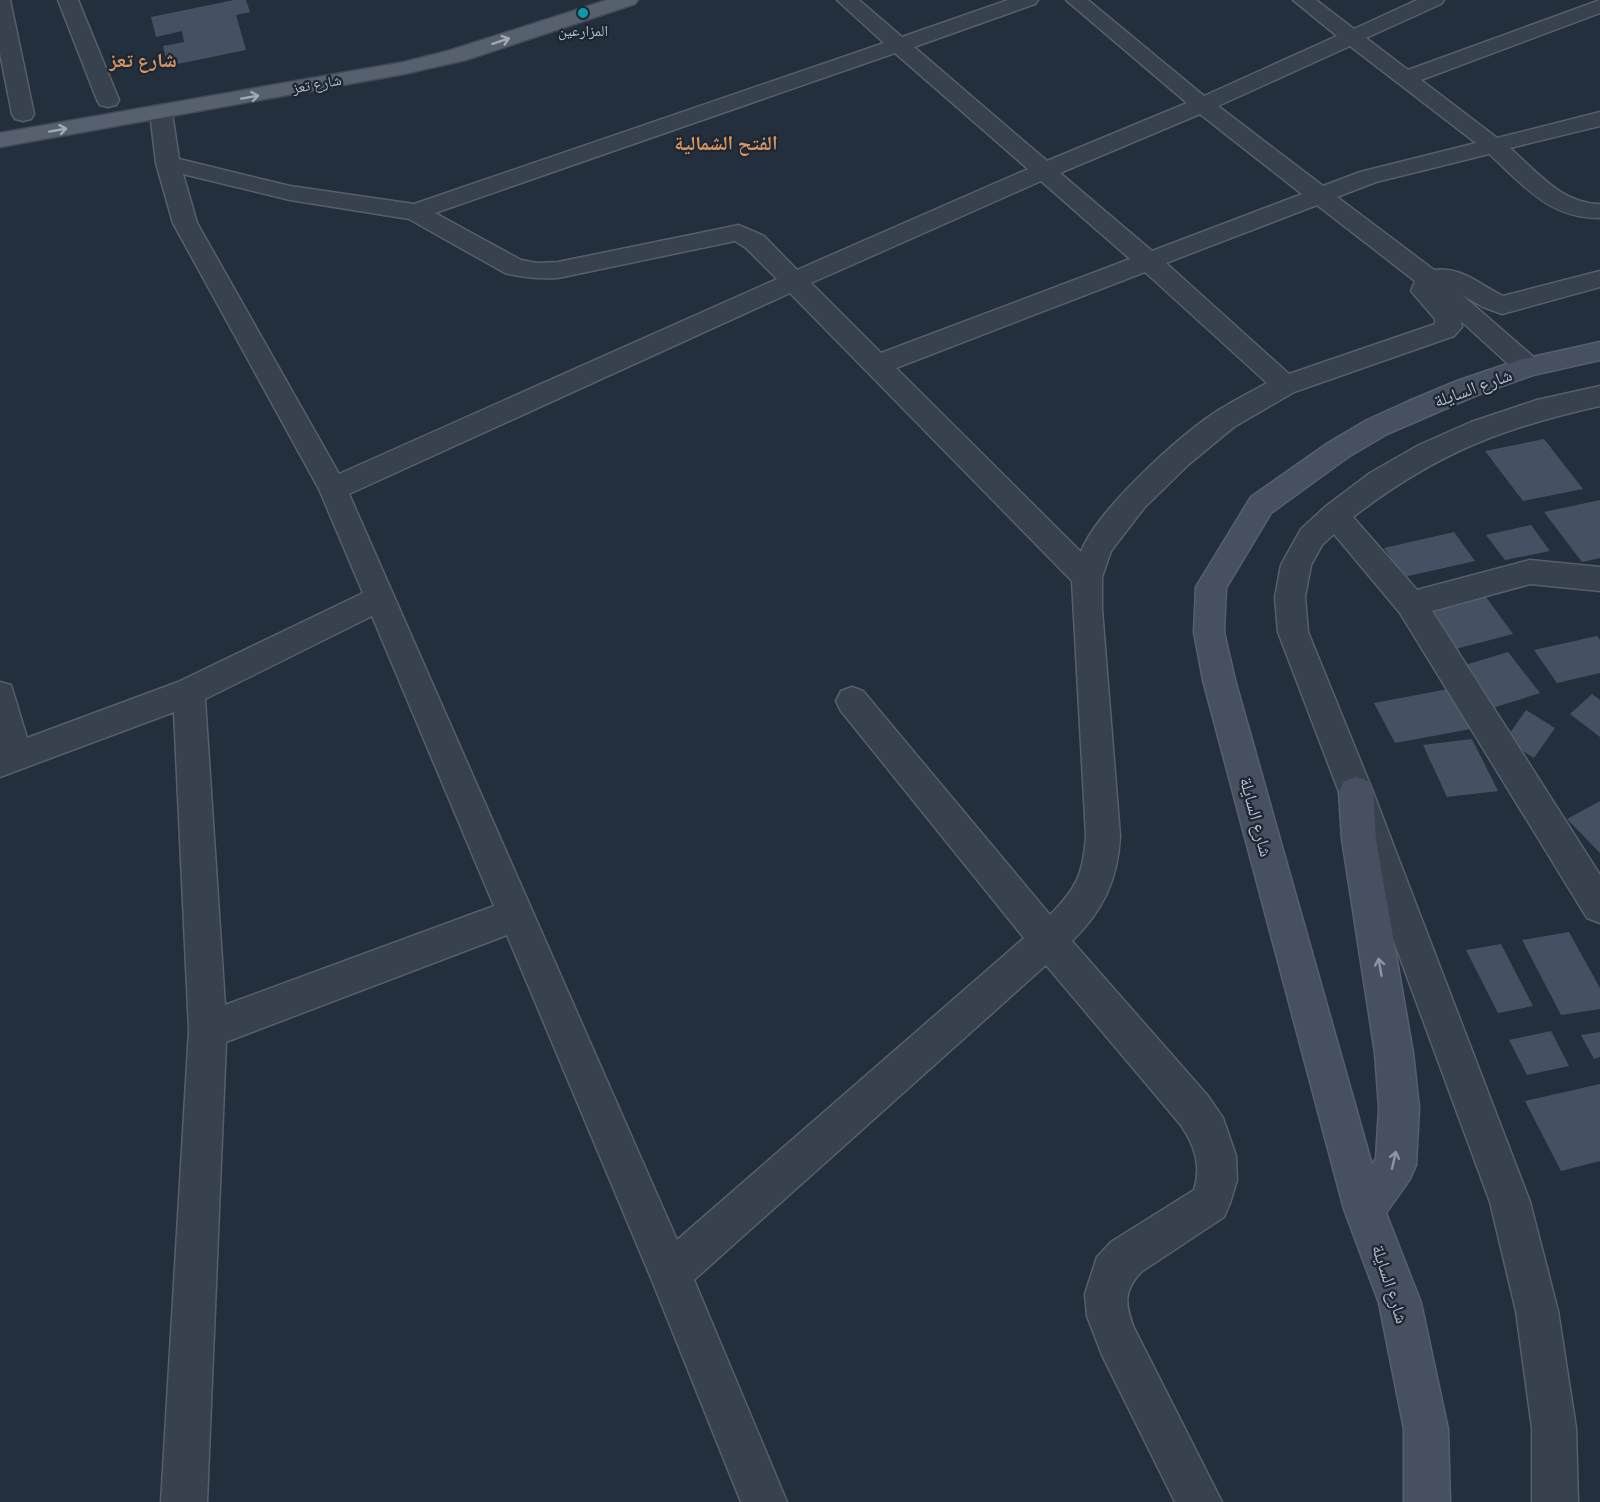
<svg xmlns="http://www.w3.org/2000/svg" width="1600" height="1502" font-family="Cabin,'Noto Naskh Arabic',sans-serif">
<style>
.building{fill:#455162}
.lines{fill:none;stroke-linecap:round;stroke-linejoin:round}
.minor-casing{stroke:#565f6c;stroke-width:3}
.secondary-casing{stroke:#565f6c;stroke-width:3}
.primary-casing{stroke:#414a57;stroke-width:3}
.minor{fill:#38414e;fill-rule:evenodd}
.secondary{fill:#465061;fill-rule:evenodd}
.primary{fill:#56606e;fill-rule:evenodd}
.oneway{stroke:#a1aab7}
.oneway2{stroke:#8e96a5}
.culture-dot{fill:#0f9aa8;stroke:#1d2633;stroke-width:2}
.labels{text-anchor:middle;stroke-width:4.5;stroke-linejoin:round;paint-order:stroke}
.far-poi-label{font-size:15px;fill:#b4bcc9;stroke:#1d2633}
.far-street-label{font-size:15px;fill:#b4bcc9;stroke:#1d2633}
.street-label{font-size:18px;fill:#b4bcc9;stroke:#1d2633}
.far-district-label{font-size:20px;font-weight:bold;fill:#d59563;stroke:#1d2633}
</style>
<rect width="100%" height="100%" fill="#242f3e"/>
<!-- building -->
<g class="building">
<polygon points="234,0 246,0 250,12 236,15 246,50 168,66 163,46 184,42 182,31 156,37 151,17"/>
<polygon points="1544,439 1583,489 1523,501 1485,451"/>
<polygon points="1600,500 1600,558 1582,562 1544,512"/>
<polygon points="1531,525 1550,551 1505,560 1486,535"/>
<polygon points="1454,532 1475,561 1404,577 1384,548"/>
<polygon points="1486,597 1513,634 1448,651 1422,614"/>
<polygon points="1597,636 1600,640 1600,673 1557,683 1534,650"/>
<polygon points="1508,652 1540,693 1483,711 1452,669"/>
<polygon points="1448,689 1471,729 1395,743 1374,703"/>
<polygon points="1592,694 1600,700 1600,737 1570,714"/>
<polygon points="1526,710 1555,728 1534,758 1505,740"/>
<polygon points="1472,739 1498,791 1447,797 1423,745"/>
<polygon points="1600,801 1600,853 1567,819"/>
<polygon points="1569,932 1600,988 1600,1009 1561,1015 1522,940"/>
<polygon points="1501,944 1533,1006 1498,1013 1466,950"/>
<polygon points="1551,1031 1569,1066 1527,1075 1509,1040"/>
<polygon points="1600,1032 1600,1057 1594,1059 1581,1035"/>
<polygon points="1600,1084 1600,1161 1561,1171 1525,1101"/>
</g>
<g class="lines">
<defs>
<g id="minor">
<polygon points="0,0 10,0 34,114 31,119 23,121 15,119 12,114 0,53"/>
<polygon points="58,0 78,0 119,100 116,105 108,107 100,105 97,100"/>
<path d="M837,0H859L902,37L1008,0H1038L1035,4L914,47L1047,161L1187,103L1066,0H1088L1204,96L1337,36L1293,0H1316L1354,29L1417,0H1444L1441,4L1366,38L1408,70L1600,0V13L1421,80L1497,138L1600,112V126L1510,148C1537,172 1562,204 1600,204V218C1548,218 1525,186 1489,154L1376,182L1337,197L1434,270C1461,266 1480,285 1503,296L1600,271V287L1502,314L1483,307L1462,295L1537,360L1541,367L1537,374L1528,376L1519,374L1461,321L1462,327L1454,336L1294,392L1234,427L1189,464L1144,508L1111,551L1102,577V609L1120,836C1118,879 1103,911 1072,941L1208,1096L1223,1118L1236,1156L1237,1180L1230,1203L1224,1217L1141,1272C1123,1291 1125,1305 1134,1328L1222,1502H1175L1102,1355L1087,1316L1085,1294L1097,1257L1111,1242L1194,1190C1202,1165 1194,1144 1180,1124L1046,965L694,1280L787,1502H741L651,1278L507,935L226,1042L207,1502H161L189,1030L174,712L0,777V682L11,685L27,738L178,682L363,593L319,489L173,223L156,163L150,113L153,108L161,106L169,108L172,113L179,159L290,186L414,204L884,43ZM1350,46L1476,143L1360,172L1323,186L1218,106ZM895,53L1028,169L797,270L764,236L739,225L558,262L537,263L521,260L435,213ZM1200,114L1302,194L1152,251L1060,173ZM183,174L290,200L409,219L505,273C523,278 540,279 558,278L735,241L746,248L777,279L339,474L197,223ZM1041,181L1130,259L881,353L811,283ZM1317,205L1415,281L1411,291L1435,319V324L1289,374L1166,263ZM1145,272L1267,383C1249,393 1231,402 1214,413C1177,438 1096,511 1081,552L896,368ZM790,293L1072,581L1086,836C1083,874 1077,888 1050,915L863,691L852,687L841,691L836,701L841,711L1024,938L677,1240L349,494ZM372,616L494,906L225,1005L205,699Z"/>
<path d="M1600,386V406C1501,428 1435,454 1353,517L1417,590L1530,560L1600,567V591L1530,584L1432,611L1600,875V923L1587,918L1400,613L1334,534L1322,545L1311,565L1305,597L1308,632L1373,792L1530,1202L1558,1311L1576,1428L1578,1502H1532V1428L1516,1311L1490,1202L1339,792L1278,632L1275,597L1281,565L1301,529L1325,507L1370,473L1419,445L1471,422L1537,400Z"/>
</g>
<polygon id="secondary" points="1600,342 1600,360 1533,375 1477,395 1387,434 1348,457 1271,513 1226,588 1224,632 1235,680 1372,1165 1376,1158 1379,1108 1375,1053 1342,839 1339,792 1344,781 1356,777 1368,781 1373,792 1376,839 1413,1053 1419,1108 1416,1165 1410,1179 1386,1213 1421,1303 1448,1429 1450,1502 1404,1502 1404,1429 1379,1303 1344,1209 1203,680 1194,632 1196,587 1251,497 1328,443 1367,420 1409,401 1457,381 1519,360"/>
<polygon id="primary" points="607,0 638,0 635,4 466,60 404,74 0,147 0,133 404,62 451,50"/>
</defs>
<!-- minor casing -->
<use href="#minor" class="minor-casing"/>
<!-- secondary casing -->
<use href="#secondary" class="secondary-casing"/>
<!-- primary casing -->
<use href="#primary" class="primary-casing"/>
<!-- minor -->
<use href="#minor" class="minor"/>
<!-- secondary -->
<use href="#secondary" class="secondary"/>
<!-- primary -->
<use href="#primary" class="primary"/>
</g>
<!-- one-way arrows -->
<defs><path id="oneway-shaft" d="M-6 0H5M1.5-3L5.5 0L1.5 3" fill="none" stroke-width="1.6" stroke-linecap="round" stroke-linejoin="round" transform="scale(1.5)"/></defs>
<g class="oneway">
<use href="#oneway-shaft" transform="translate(501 41) rotate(-18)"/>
<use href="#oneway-shaft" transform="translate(250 97) rotate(-10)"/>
<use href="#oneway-shaft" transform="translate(58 130) rotate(-10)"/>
</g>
<g class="oneway2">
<use href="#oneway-shaft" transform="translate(1380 967) rotate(-100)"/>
<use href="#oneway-shaft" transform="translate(1394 1160) rotate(-77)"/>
</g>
<!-- markers -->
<circle class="culture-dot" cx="583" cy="13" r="6"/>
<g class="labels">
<!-- far-poi labels -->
<g class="far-poi-label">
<text x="583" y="36">المزارعين</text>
</g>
<!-- far-street labels -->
<g class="far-street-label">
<text transform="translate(317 84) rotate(-10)" y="5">شارع تعز</text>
</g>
<!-- street labels -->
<g class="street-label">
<text transform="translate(1473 388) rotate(-20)" y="6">شارع السايلة</text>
<text transform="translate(1256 817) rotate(75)" y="6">شارع السايلة</text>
<text transform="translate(1390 1284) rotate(72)" y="6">شارع السايلة</text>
</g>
<!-- far-district labels -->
<g class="far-district-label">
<text x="143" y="67">شارع تعز</text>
<text x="726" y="150">الفتح الشمالية</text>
</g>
</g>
</svg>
